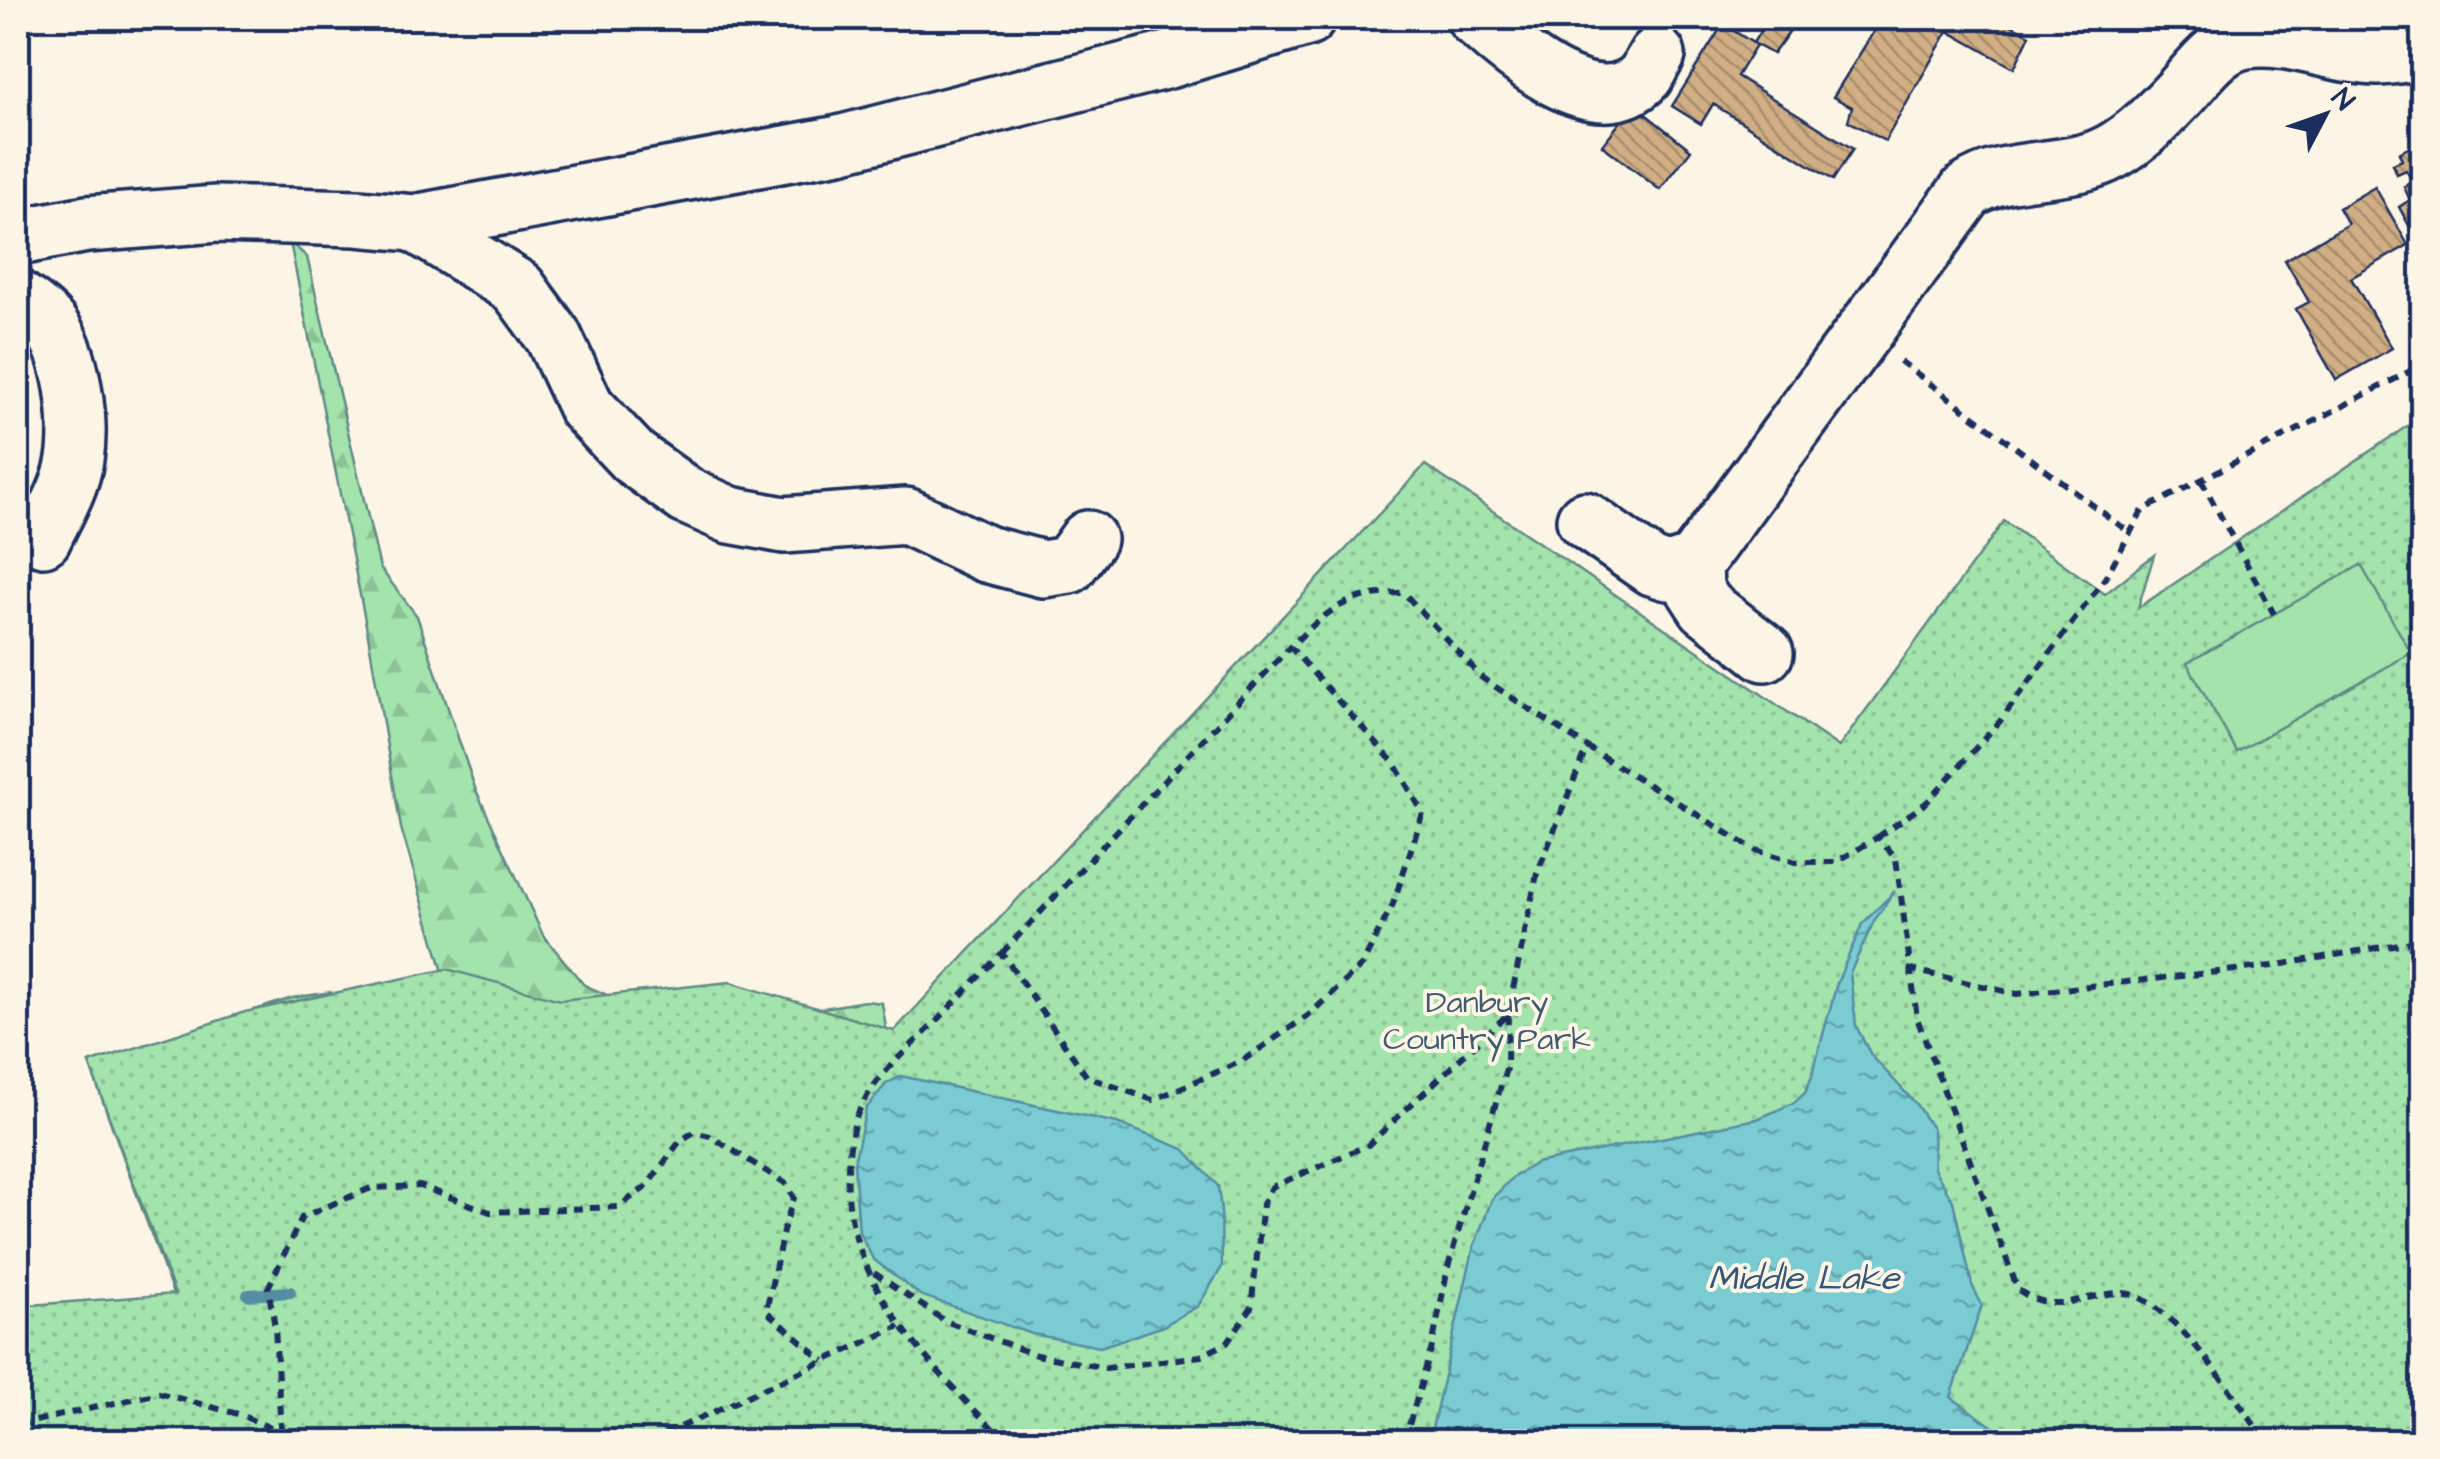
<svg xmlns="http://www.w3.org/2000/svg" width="2440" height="1459" font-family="'Architects Daughter',sans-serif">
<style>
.forest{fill:url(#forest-firs);stroke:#5f8985;stroke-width:2.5}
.park{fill:url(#park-dots);stroke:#5f8985;stroke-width:2.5}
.garden{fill:#a3e3ac;stroke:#5f8985;stroke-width:2.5}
.water{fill:url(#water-ripples);stroke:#548da4;stroke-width:2.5}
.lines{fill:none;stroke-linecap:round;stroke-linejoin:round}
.stream{stroke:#548da4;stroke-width:12}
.building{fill:url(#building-back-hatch);stroke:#1b2f5e;stroke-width:2.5}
.minor-casing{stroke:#1b2f5e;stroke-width:62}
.path{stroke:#1b2f5e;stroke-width:6;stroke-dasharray:10 8;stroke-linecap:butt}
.minor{stroke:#fcf5e5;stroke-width:55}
.labels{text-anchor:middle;stroke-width:8;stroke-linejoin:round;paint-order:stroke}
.park-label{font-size:32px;fill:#3d5c72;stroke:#fcf5e5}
.water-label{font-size:35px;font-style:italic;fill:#33567b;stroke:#fcf5e5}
</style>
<defs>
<pattern id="forest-firs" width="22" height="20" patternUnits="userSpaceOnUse" patternTransform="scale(2.5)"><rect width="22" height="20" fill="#a3e3ac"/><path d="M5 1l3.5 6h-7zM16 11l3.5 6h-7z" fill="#8cc396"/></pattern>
<pattern id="park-dots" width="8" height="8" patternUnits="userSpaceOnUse" patternTransform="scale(2.5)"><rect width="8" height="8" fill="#a3e3ac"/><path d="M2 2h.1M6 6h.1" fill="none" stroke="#8cc396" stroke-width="1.8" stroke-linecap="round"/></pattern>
<pattern id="water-ripples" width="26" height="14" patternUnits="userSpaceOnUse" patternTransform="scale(2.5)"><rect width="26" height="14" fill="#7acbd2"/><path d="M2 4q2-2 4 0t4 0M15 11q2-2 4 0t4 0" fill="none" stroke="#63a5ae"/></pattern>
<pattern id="building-back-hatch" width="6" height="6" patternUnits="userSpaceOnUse" patternTransform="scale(2.5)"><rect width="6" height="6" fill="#d1ae83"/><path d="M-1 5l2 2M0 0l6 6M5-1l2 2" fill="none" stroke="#a98e6e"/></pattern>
</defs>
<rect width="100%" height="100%" fill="#fcf5e5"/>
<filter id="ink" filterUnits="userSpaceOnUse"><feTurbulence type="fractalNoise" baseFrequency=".01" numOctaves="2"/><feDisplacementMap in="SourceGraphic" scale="20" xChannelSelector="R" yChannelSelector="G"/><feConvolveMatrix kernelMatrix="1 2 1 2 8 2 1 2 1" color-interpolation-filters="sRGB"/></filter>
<g filter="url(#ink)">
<!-- forest -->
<polygon class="forest" points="290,242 307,257 380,568 417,616 475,788 543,935 584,985 616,999 646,1038 865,1001 882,1003 890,1052 260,1287 177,1305 89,1063 292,998 331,992 383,1024 457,1020 401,828 368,635"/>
<!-- park -->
<polygon class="park" points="2422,416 2422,1441 18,1442 18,1306 175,1294 89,1063 245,1012 447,969 560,1000 730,982 894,1031 1425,465 1839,747 2004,521 2105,594 2154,555 2138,608"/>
<!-- garden -->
<polygon class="garden" points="2361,565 2411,653 2237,752 2187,663"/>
<!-- water -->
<g class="water">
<polygon points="1895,891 1874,921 1850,973 1856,1026 1871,1055 1916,1104 1933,1130 1934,1169 1953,1201 1972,1285 1982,1305 1951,1397 2003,1434 2038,1441 1429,1441 1474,1246 1492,1199 1512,1178 1536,1163 1757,1119 1794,1103 1805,1093 1811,1079 1837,983 1862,924"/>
<polygon points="901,1076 1117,1123 1184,1149 1218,1186 1221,1211 1222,1267 1198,1306 1161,1327 1100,1347 1032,1334 920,1295 873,1259 859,1232 854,1163 866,1109 886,1084"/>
</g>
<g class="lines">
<!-- stream -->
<polyline class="stream" points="248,1295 290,1292"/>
</g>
<!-- building -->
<g class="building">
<polygon points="1768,18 1799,18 1773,54 1753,43"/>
<polygon points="1882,18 1998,18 2030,35 2014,68 1948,31 1885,141 1848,121 1852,107 1833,97"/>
<polygon points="1723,24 1756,45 1737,76 1853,149 1833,180 1713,104 1701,124 1672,106"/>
<polygon points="1634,105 1691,150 1660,190 1602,145"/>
<polygon points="2412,146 2422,146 2421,248 2399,207 2410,200 2404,187 2412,181 2406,170 2397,174 2393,164 2402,160 2399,153"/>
<polygon points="2375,187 2408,245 2351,278 2392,348 2336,380 2296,309 2309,302 2285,260 2348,224 2339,208"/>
</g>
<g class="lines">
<defs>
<g id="minor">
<path d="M1475,18C1511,51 1597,127 1645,76C1649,70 1653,61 1657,55"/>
<polyline points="414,223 839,144 1168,60 1307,18"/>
<polyline points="18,237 87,224 217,214 357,218 414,223 518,288 553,336 586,407 633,457 687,496 730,515 784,525 906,516 986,554 1043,569 1069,565 1088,539"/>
<path d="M18,299C28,306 40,314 48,323C73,350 81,424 75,459C71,487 55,513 43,538"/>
<polyline points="1585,520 1652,567 1668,572 1694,564"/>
<path d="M1765,653L1706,607L1695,590L1694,564L1967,191C2010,162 2068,177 2113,151C2138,137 2158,116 2177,96C2198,75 2215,44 2247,40C2289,34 2334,56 2377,57C2392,57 2408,53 2422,51"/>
</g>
</defs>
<!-- minor casing -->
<use href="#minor" class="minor-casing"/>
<!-- path -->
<g class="path">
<polyline points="1900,361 2130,533"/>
<polyline points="2201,480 2274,614"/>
<polyline points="1878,837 1926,803 2001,720 2105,578 2143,510 2422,365"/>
<polyline points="1002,953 1290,647"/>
<polyline points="1908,969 2017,994 2272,966 2422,940"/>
<polyline points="874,1273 945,1321 1036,1355 1106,1368 1201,1356 1227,1343 1251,1308 1263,1204 1272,1187 1368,1145 1508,1014"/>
<polyline points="18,1425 159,1393 238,1414 304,1442"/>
<polyline points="281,1432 275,1327 268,1288 302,1217 371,1188 420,1186 490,1212 618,1207 646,1187 680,1141 694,1132 710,1136 785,1183 794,1198 784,1227 766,1311 824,1361"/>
<polyline points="648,1442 900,1326"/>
<path d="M1006,1442C933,1368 841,1281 848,1169C849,1148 852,1121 863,1103C880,1072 909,1048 934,1024C957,1000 979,976 1002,953L1087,1077L1153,1100L1242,1061L1309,1015L1362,965L1393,904L1423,813L1394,763L1290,647C1328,610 1348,592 1404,593L1482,678L1587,747"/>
<path d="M1404,1442L1432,1347L1448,1267L1507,1065L1508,1013L1537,874L1587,747L1755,850L1796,862H1836L1878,837L1896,858L1917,1018L2018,1290C2059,1317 2080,1294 2121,1293C2168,1292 2239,1403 2264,1439L2270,1442"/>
</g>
<!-- minor -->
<use href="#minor" class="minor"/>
</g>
</g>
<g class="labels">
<!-- park labels -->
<g class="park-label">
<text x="1487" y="1012">Danbury<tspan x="1487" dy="37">Country Park</tspan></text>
</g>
<!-- water labels -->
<g class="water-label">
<text x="1804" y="1289">Middle Lake</text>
</g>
</g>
<!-- margin -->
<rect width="2440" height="1459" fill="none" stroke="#fcf5e5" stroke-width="60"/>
<rect x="30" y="30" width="2380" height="1399" fill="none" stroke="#1b2f5e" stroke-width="4" filter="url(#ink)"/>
<!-- north arrow -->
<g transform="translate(2325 115) rotate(49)" stroke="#fcf5e5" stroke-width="8" paint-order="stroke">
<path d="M0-8L18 38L0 25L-18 38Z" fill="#1b2f5e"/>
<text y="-15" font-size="28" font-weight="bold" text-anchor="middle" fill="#1b2f5e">N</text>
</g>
</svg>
